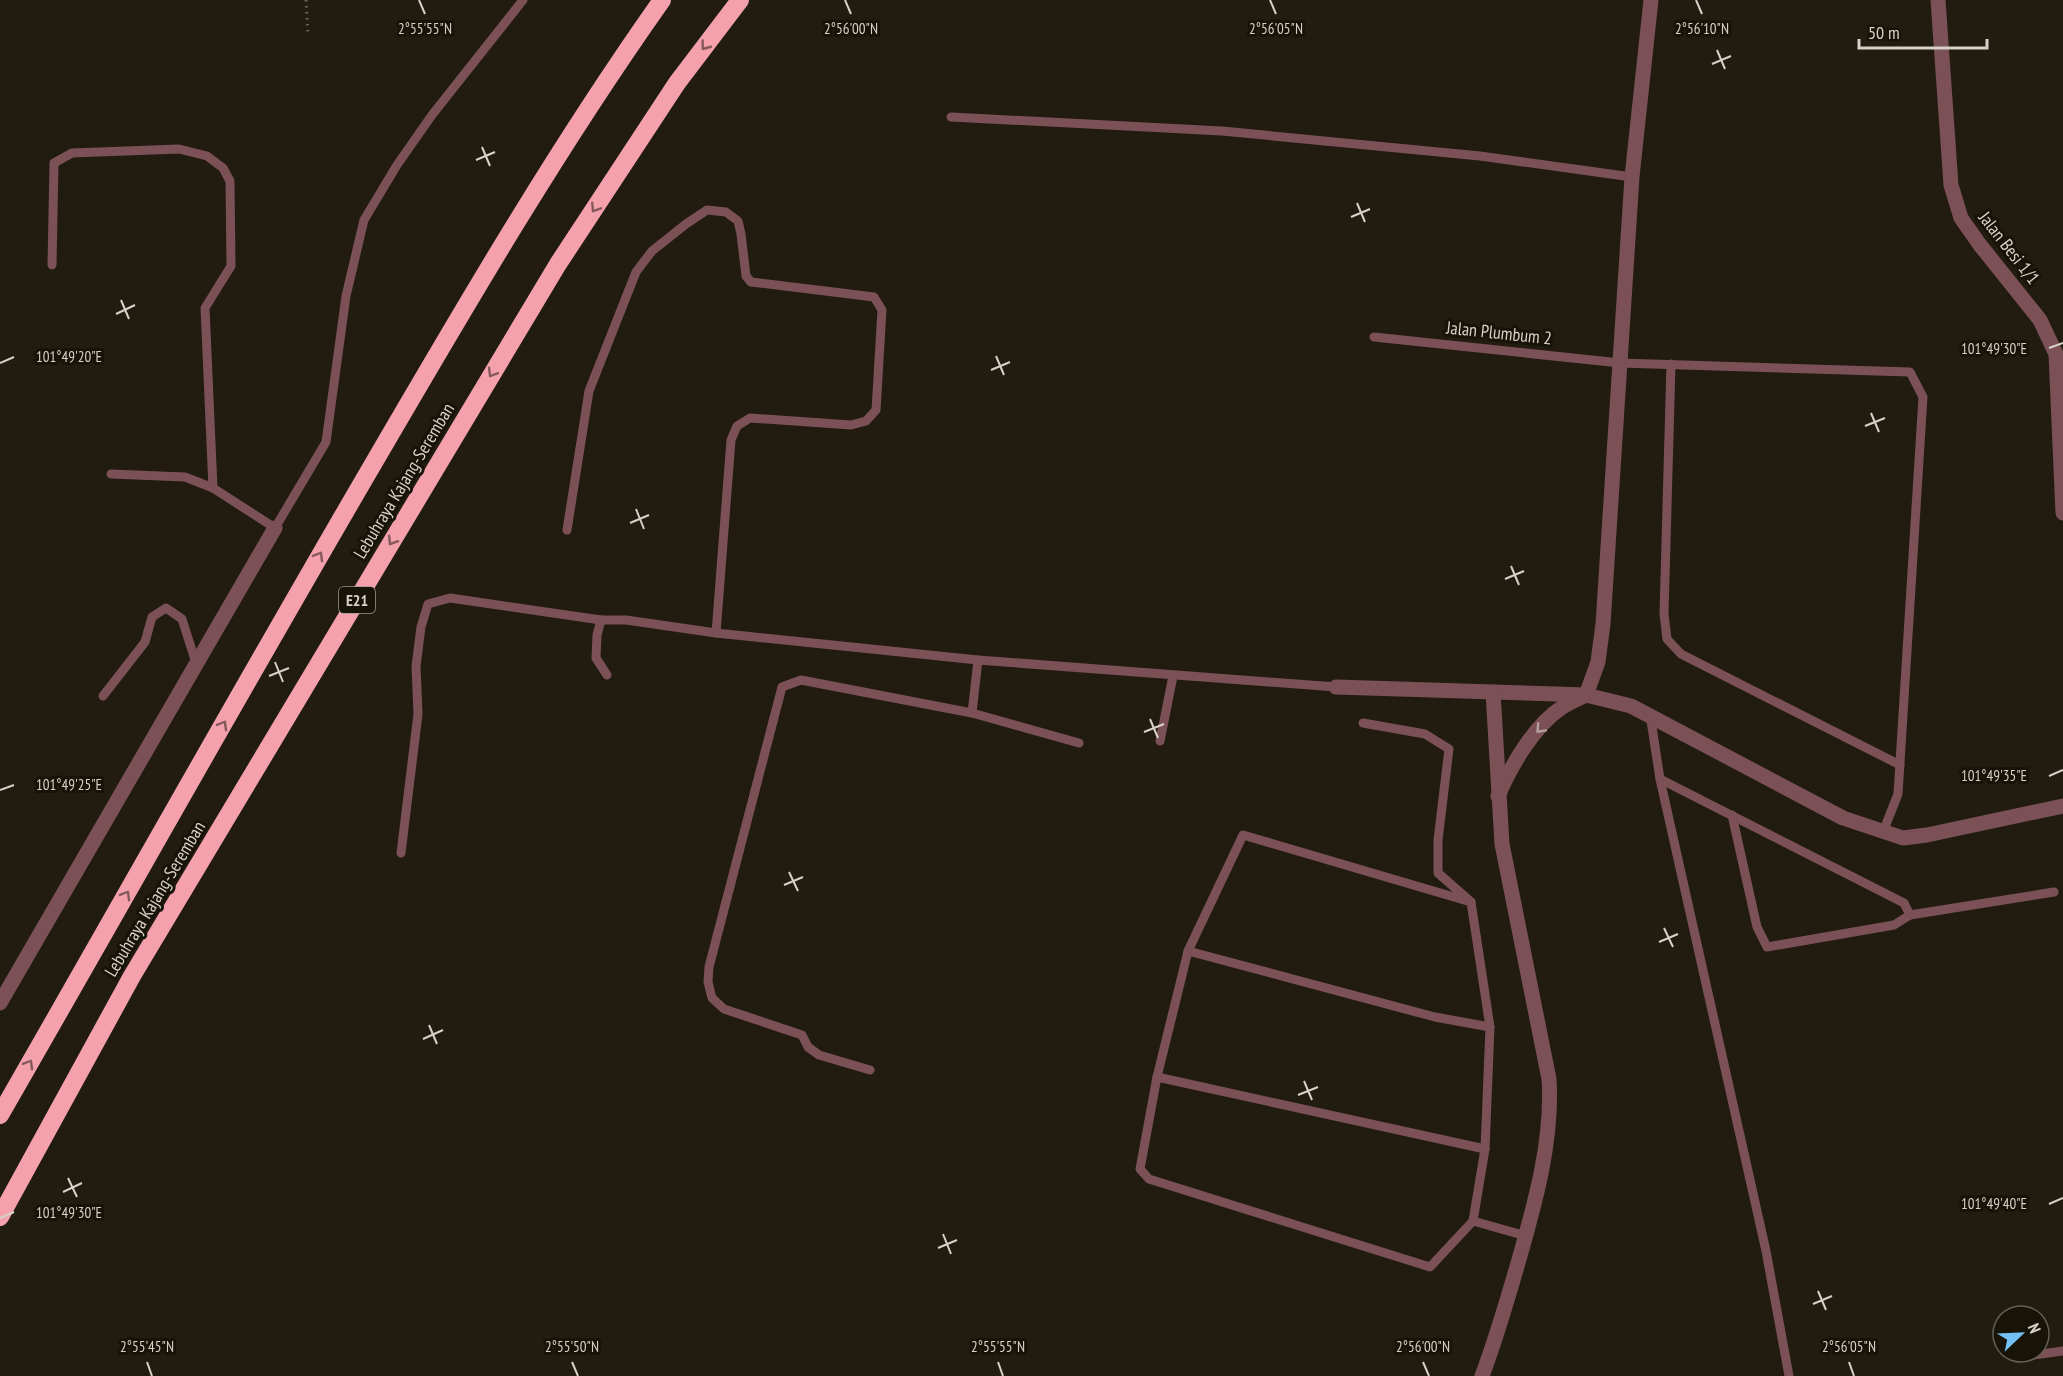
<svg xmlns="http://www.w3.org/2000/svg" width="2063" height="1376" font-family="'PT Sans Narrow',sans-serif">
<style>
.lines{fill:none;stroke-linecap:round;stroke-linejoin:round}
.path{stroke:#6a655a;stroke-width:3;stroke-dasharray:1.5 4.5;stroke-linecap:butt}
.lane{stroke:#7b5157;stroke-width:9}
.street{stroke:#7b5157;stroke-width:15}
.highway{stroke:#f4a1ac;stroke-width:18}
.oneway{stroke:#865a5a}
.oneway2{stroke:#b29e9c}
.ticks{fill:none;stroke:#d6d2ca;stroke-width:2}
.labels{text-anchor:middle;stroke-width:6;stroke-linejoin:round;paint-order:stroke}
.shield{fill:#181307;stroke:#9d9990;stroke-width:1.5}
.shield-label{font-size:16px;font-weight:bold;fill:#d6d2ca}
.street-label{font-size:18px;fill:#d6d2ca;stroke:#181307}
.ticks-label{font-size:15px;text-anchor:middle;fill:#d6d2ca;stroke:#181307;stroke-width:6;stroke-linejoin:round;paint-order:stroke}
</style>
<rect width="100%" height="100%" fill="#211c0f"/>
<g class="lines">
<!-- path -->
<polyline class="path" points="306,0 308,35"/>
<!-- lane -->
<g class="lane">
<polyline points="951,117 1222,131 1480,156 1632,177"/>
<polyline points="52,265 54,163 72,153 179,149 207,156 223,168 230,181 231,266 205,308 213,488 275,528 326,442 346,296 364,220 397,165 432,115 523,0"/>
<polyline points="1374,337 1620,363 1910,372 1923,397 1898,794 1883,832"/>
<polyline points="1671,364 1664,614 1667,639 1681,654 1900,765"/>
<polyline points="111,474 185,477 213,488"/>
<polyline points="567,530 589,391 636,272 652,251 686,224 707,210 726,212 738,221 741,234 746,276 751,282 874,297 882,310 876,410 866,421 851,425 750,418 737,426 731,440 716,633"/>
<polyline points="978,660 972,713 1079,743"/>
<polyline points="607,675 596,658 597,635 601,620 626,620 716,633 978,660 1336,687"/>
<polyline points="103,696 145,642 152,617 166,608 182,619 196,663"/>
<polyline points="1650,714 1660,779 1766,1251 1789,1376"/>
<polyline points="1363,723 1425,734 1449,749 1438,840 1438,873 1471,902 1490,1027 1485,1149 1473,1221 1526,1236"/>
<polyline points="1160,741 1173,676"/>
<polyline points="1660,779 1904,903 1910,915 2054,892"/>
<polyline points="1732,815 1757,927 1767,947 1894,925 1910,915"/>
<polyline points="401,853 418,714 416,666 421,627 428,604 450,598 601,620"/>
<polyline points="1471,902 1243,835 1188,951 1157,1077 1140,1169 1149,1179 1430,1267 1473,1221"/>
<polyline points="1188,951 1435,1017 1490,1027"/>
<polyline points="870,1070 819,1055 808,1047 802,1035 724,1009 712,998 708,982 709,967 782,687 801,680 972,713"/>
<polyline points="1157,1077 1485,1149"/>
<polyline points="2019,1357 2063,1351"/>
</g>
<!-- street -->
<g class="street">
<polyline points="1938,0 1951,185 1961,218 1980,245 2040,320 2056,354 2063,513"/>
<polyline points="1336,687 1586,695 1631,706 1843,818 1903,838 1927,835 2063,806"/>
<path d="M1498,796C1511,766 1533,727 1561,708C1568,703 1578,699 1586,695L1598,662L1603,624L1632,177L1651,0"/>
<polyline points="0,1003 275,528"/>
<path d="M1482,1376C1496,1339 1507,1301 1518,1263C1535,1203 1553,1141 1549,1079L1502,844L1493,692"/>
</g>
<!-- highway -->
<g class="highway">
<path d="M0,1115C126,896 249,676 376,459C467,303 558,147 662,0"/>
<polyline points="0,1217 132,976 558,264 677,83 740,0"/>
</g>
</g>
<!-- one-way arrows -->
<defs><path id="oneway-chevron" d="M-2-3.5L2.5 0L-2 3.5" fill="none" stroke-width="1.6" stroke-linecap="round" stroke-linejoin="round" transform="scale(1.5)"/></defs>
<g class="oneway">
<use href="#oneway-chevron" transform="translate(705 46) rotate(127)"/>
<use href="#oneway-chevron" transform="translate(595 208) rotate(123)"/>
<use href="#oneway-chevron" transform="translate(492 373) rotate(121)"/>
<use href="#oneway-chevron" transform="translate(392 541) rotate(121)"/>
<use href="#oneway-chevron" transform="translate(319 556) rotate(-60)"/>
<use href="#oneway-chevron" transform="translate(223 725) rotate(-60)"/>
<use href="#oneway-chevron" transform="translate(126 895) rotate(-60)"/>
<use href="#oneway-chevron" transform="translate(29 1064) rotate(-60)"/>
</g>
<use class="oneway2" href="#oneway-chevron" transform="translate(1540 729) rotate(133)"/>
<!-- ticks -->
<path class="ticks" d="M419,0L425,14M845,0L851,14M1270,0L1276,14M1696,0L1702,14M1717,50L1725,69M1712,64L1731,56M482,147L490,166M476,160L495,152M1357,203L1365,222M1351,217L1370,209M121,300L129,319M116,314L135,305M2049,348L2063,343M996,356L1004,375M0,363L14,357M991,370L1010,362M1871,413L1879,432M1865,426L1885,418M636,509L644,529M630,523L649,515M1511,566L1519,585M1505,579L1524,571M275,662L283,682M269,676L289,668M1150,719L1158,738M1144,732L1164,724M2049,776L2063,770M0,790L14,785M789,872L798,891M784,885L803,877M1664,928L1673,947M1659,942L1678,934M429,1025L437,1044M423,1039L443,1030M1304,1081L1312,1100M1298,1095L1318,1087M68,1178L77,1197M63,1192L82,1183M2049,1204L2063,1198M0,1218L14,1212M943,1234L951,1254M938,1248L957,1240M1818,1291L1826,1310M1813,1304L1832,1296M147,1362L152,1376M572,1362L578,1376M998,1362L1003,1376M1423,1362L1429,1376M1849,1362L1854,1376"/>
<g class="labels">
<!-- shield labels -->
<rect class="shield" x="339" y="587" width="36" height="26" rx="4.5"/>
<g class="shield-label">
<text x="357" y="606">E21</text>
</g>
<!-- street labels -->
<g class="street-label">
<text transform="translate(2009 248) rotate(52)" y="6">Jalan Besi 1/1</text>
<text transform="translate(1499 333) rotate(6)" y="6">Jalan Plumbum 2</text>
<text transform="translate(404 481) rotate(-59)" y="6">Lebuhraya Kajang-Seremban</text>
<text transform="translate(155 899) rotate(-59)" y="6">Lebuhraya Kajang-Seremban</text>
</g>
</g>
<g class="ticks-label">
<text x="425" y="34">2°55'55"N</text>
<text x="851" y="34">2°56'00"N</text>
<text x="1276" y="34">2°56'05"N</text>
<text x="1702" y="34">2°56'10"N</text>
<text x="1994" y="354">101°49'30"E</text>
<text x="69" y="362">101°49'20"E</text>
<text x="1994" y="781">101°49'35"E</text>
<text x="69" y="790">101°49'25"E</text>
<text x="1994" y="1209">101°49'40"E</text>
<text x="69" y="1218">101°49'30"E</text>
<text x="147" y="1352">2°55'45"N</text>
<text x="572" y="1352">2°55'50"N</text>
<text x="998" y="1352">2°55'55"N</text>
<text x="1423" y="1352">2°56'00"N</text>
<text x="1849" y="1352">2°56'05"N</text>
</g>
<!-- north arrow -->
<g transform="translate(2021 1334) rotate(67)"><circle r="28" fill="#181307" stroke="#645f55" stroke-width="1.5"/>
<path d="M0-4.5L10 22L0 15L-10 22Z" fill="#73c1f5"/>
<text y="-9" font-size="16" font-weight="bold" text-anchor="middle" fill="#d6d2ca">N</text>
</g>
<!-- scale -->
<path d="M1859 39v9h128v-9" fill="none" stroke="#d6d2ca" stroke-width="3"/>
<text x="1868" y="39" font-size="18" fill="#d6d2ca" stroke="#181307" stroke-width="4.5" paint-order="stroke">50 m</text>
</svg>
